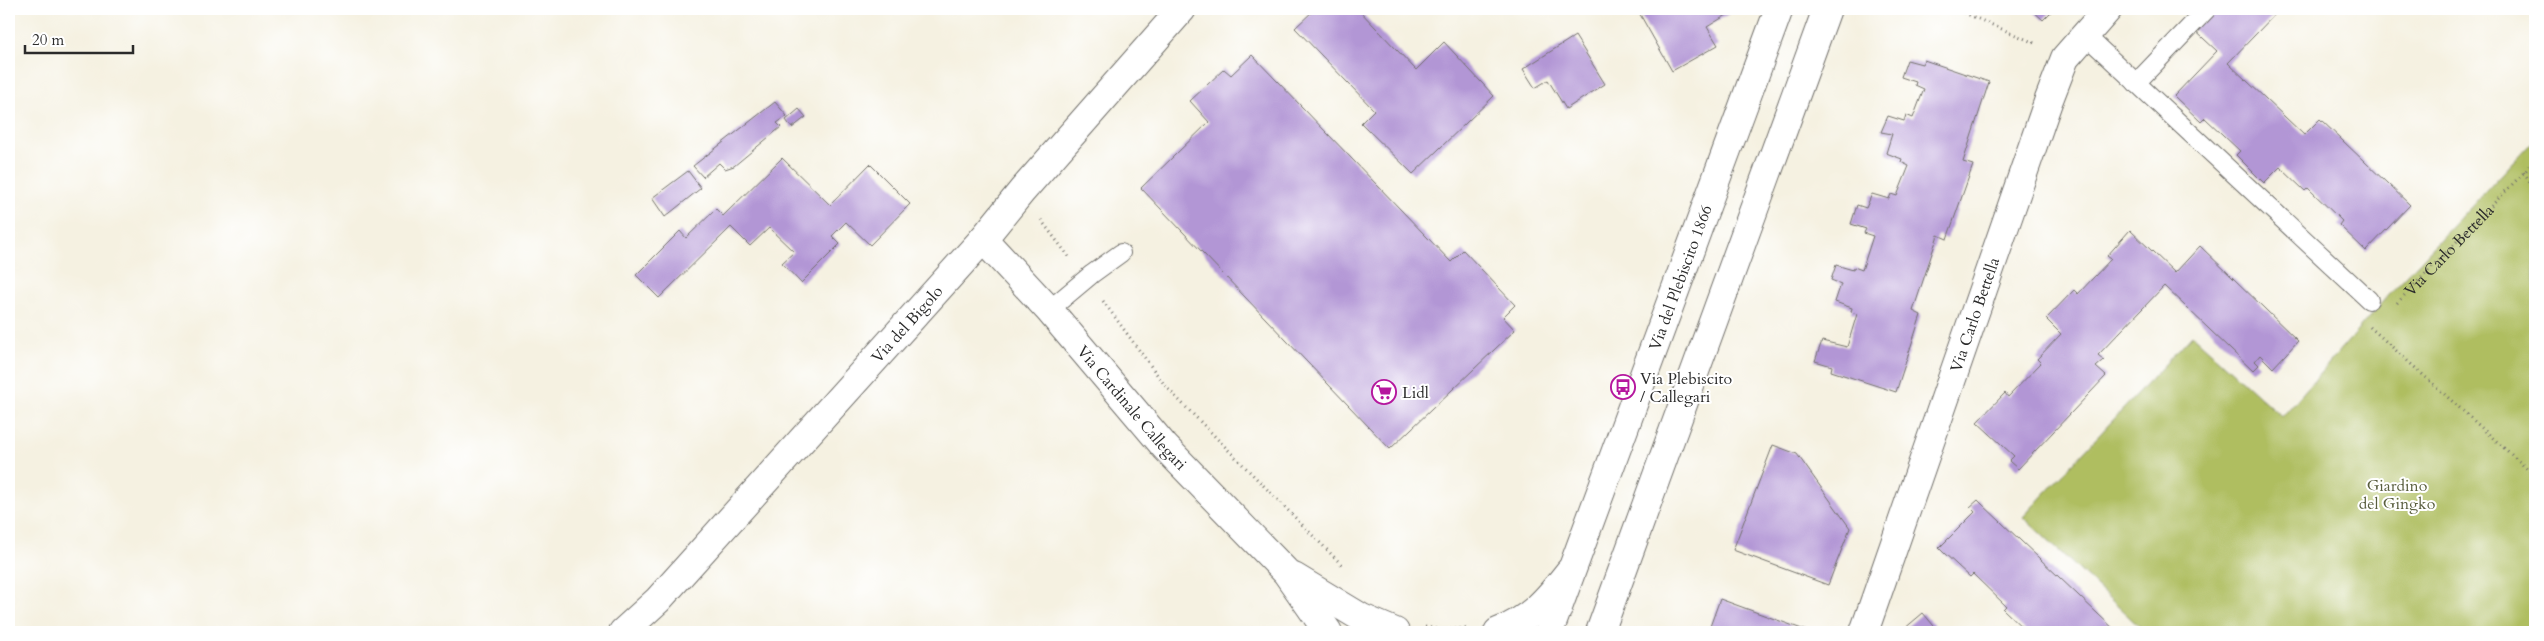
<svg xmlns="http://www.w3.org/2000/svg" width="2544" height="641" font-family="Cardo,serif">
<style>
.green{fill:#afbe61;stroke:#6d7446}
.building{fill:#b296d5}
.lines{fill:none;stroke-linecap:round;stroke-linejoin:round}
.lane-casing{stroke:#72706b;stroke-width:20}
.street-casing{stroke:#72706b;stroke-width:30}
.secondary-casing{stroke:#72706b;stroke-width:30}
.path{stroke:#72706b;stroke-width:3;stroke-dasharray:1 4;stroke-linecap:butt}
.lane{stroke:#fff;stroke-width:18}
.street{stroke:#fff;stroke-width:28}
.secondary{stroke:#fff;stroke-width:28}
.labels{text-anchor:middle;stroke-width:4;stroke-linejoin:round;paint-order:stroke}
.street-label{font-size:16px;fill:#2b2b2b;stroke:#fff}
.poi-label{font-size:16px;fill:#2b2b2b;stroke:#fff;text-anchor:start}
.park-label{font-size:16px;fill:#595e3e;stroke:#fff}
</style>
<rect width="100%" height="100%" fill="#fff"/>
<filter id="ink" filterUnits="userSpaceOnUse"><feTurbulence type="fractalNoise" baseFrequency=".02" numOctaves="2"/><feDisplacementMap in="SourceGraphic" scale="10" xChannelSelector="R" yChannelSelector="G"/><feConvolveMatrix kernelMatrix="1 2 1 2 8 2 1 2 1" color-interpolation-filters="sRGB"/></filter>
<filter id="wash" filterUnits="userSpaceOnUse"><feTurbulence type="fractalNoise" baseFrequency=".0096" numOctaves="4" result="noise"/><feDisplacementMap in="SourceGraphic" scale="20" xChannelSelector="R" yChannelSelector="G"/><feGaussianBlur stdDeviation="1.12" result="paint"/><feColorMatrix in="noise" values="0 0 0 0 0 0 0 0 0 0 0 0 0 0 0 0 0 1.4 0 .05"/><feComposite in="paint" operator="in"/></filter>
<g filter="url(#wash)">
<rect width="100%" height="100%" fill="#f5f1e1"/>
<!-- green -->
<polygon class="green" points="2535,139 2535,632 2145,632 2023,517 2192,335 2282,417 2391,292"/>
<g id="blocks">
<!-- building -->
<g class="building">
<polygon points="1315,9 1358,9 1416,70 1444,42 1494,96 1413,174 1361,123 1374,110 1295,28"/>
<polygon points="1637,9 1728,9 1730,13 1707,27 1718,45 1672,71"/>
<polygon points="2031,9 2054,9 2043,20"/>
<polygon points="2208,9 2280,9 2228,63 2304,135 2320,119 2410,205 2366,251 2339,225 2342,221 2308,188 2305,191 2280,167 2264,183 2236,155 2240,151 2205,118 2201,122 2174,96 2217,51 2190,26"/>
<polygon points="1575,36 1605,84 1566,109 1548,80 1535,88 1523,69"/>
<polygon points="1252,55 1451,262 1463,250 1515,305 1503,317 1515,330 1390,449 1141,188 1209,122 1190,101 1224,69 1231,75"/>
<polygon points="1907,60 1922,64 1924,60 1989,82 1963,162 1973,165 1947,239 1938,235 1913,311 1921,315 1896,392 1831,371 1832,366 1815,361 1822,341 1847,347 1857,314 1851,312 1852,308 1835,302 1841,284 1831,280 1836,265 1853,270 1854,267 1862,270 1873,236 1864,233 1866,229 1851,224 1857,205 1866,208 1872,194 1889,199 1891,194 1897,196 1909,166 1901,162 1902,159 1886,153 1892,134 1881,132 1888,116 1904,121 1906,115 1913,118 1924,89 1915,85 1916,82 1901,77"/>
<polygon points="775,102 787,116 777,123 781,127 734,166 725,169 719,163 703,177 693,166"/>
<polygon points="799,109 806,117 792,128 786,120"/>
<polygon points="782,158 830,205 870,164 910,204 870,245 846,222 832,236 840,244 801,283 782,263 794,252 769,228 750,246 731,227 659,298 636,275 680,231 686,238 716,209 723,216"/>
<polygon points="688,171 701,188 665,217 652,198"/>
<polygon points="2130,230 2175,273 2200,246 2298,341 2273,368 2260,355 2255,361 2259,365 2253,371 2164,286 2098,355 2104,360 2096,367 2106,376 2018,469 2009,461 2014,456 1977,422 2005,393 2008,397 2041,363 2037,359 2061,334 2046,319 2074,290 2078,294 2111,259 2107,256"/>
<polygon points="1773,445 1797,454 1850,528 1828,585 1733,550"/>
<polygon points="1978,500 1982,504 2117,632 2027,632 2003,609 2006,606 1973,574 1970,577 1944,553 1939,548 1975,512 1970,507"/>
<polygon points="1720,599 1810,632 1708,632"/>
<polygon points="1923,613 1939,632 1900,632 1904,629"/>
</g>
</g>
</g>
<g filter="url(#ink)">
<use href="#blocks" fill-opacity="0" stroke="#72706b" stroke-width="1"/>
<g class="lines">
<defs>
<g id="lane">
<polyline points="2084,34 2369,300"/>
<polyline points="2136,83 2207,9"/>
<polyline points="1049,310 1092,274 1121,253"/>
</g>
<g id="street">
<path id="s2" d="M983,239L1049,310L1165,447L1286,572L1328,632"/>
<polyline points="1294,577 1362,618 1395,632"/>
<path id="s3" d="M623,632L658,600L983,239L1022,191L1182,9"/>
<path d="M1498,632C1531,619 1548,599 1569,572"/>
<path id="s4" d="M1864,632L2048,102L2065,58L2108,9"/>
</g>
<g id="secondary">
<path id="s5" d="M1549,632L1779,9"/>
<polyline points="1600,632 1827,9"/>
</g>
</defs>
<!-- lane casing -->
<use href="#lane" class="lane-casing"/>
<!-- street casing -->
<use href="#street" class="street-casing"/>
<!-- secondary casing -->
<use href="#secondary" class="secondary-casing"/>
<!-- path -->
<g class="path">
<polyline points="1955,9 2037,44"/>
<polyline points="2524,172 2535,190"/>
<polyline points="1041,220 1069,257"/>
<polyline points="1103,301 1167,388 1344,567"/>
<path id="s1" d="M2397,303L2535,161"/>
<polyline points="2370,327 2535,476"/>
<polyline points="1425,627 1443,630 1466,628"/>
<polyline points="2525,632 2535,622"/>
</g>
<!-- lane -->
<use href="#lane" class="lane"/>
<!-- street -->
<use href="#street" class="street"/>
<!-- secondary -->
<use href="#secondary" class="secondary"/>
</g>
</g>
<!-- icons -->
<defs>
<symbol id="bus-ring" viewBox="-11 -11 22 22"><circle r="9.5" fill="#fff" stroke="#b5179e" stroke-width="1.5"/><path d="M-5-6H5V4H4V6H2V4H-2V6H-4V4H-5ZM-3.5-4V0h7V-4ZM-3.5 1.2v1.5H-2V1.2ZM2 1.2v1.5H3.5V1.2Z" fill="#b5179e"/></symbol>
<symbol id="supermarket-ring" viewBox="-11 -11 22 22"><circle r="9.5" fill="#fff" stroke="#b5179e" stroke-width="1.5"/><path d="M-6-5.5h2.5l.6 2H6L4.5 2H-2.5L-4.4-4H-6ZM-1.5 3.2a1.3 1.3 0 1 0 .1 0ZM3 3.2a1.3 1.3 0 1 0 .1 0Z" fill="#b5179e"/></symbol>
</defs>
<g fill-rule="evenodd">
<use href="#bus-ring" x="1609" y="373" width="28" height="28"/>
<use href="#supermarket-ring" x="1370" y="378" width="28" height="28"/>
</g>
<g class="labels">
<!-- street labels -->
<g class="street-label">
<text dy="6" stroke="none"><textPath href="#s1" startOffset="74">Via Carlo Bettella</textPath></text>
<text dy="6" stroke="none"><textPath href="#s5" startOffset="378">Via del Plebiscito 1866</textPath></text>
<text dy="6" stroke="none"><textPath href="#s4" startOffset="336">Via Carlo Bettella</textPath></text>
<text dy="6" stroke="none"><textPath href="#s3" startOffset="419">Via del Bigolo</textPath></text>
<text dy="6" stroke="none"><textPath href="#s2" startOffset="225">Via Cardinale Callegari</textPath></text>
</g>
<!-- poi labels -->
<g class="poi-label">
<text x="1640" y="384">Via Plebiscito<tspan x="1640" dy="18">/ Callegari</tspan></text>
<text x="1402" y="398">Lidl</text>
</g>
<!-- park labels -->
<g class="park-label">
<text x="2397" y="491">Giardino<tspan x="2397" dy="18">del Gingko</tspan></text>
</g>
</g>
<!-- margin -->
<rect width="2544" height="641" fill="none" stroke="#fff" stroke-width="30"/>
<!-- scale -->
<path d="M25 45v8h108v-8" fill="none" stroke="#2b2b2b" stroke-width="2.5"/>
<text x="32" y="45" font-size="15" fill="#2b2b2b" stroke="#ffffff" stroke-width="4" paint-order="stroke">20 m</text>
</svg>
